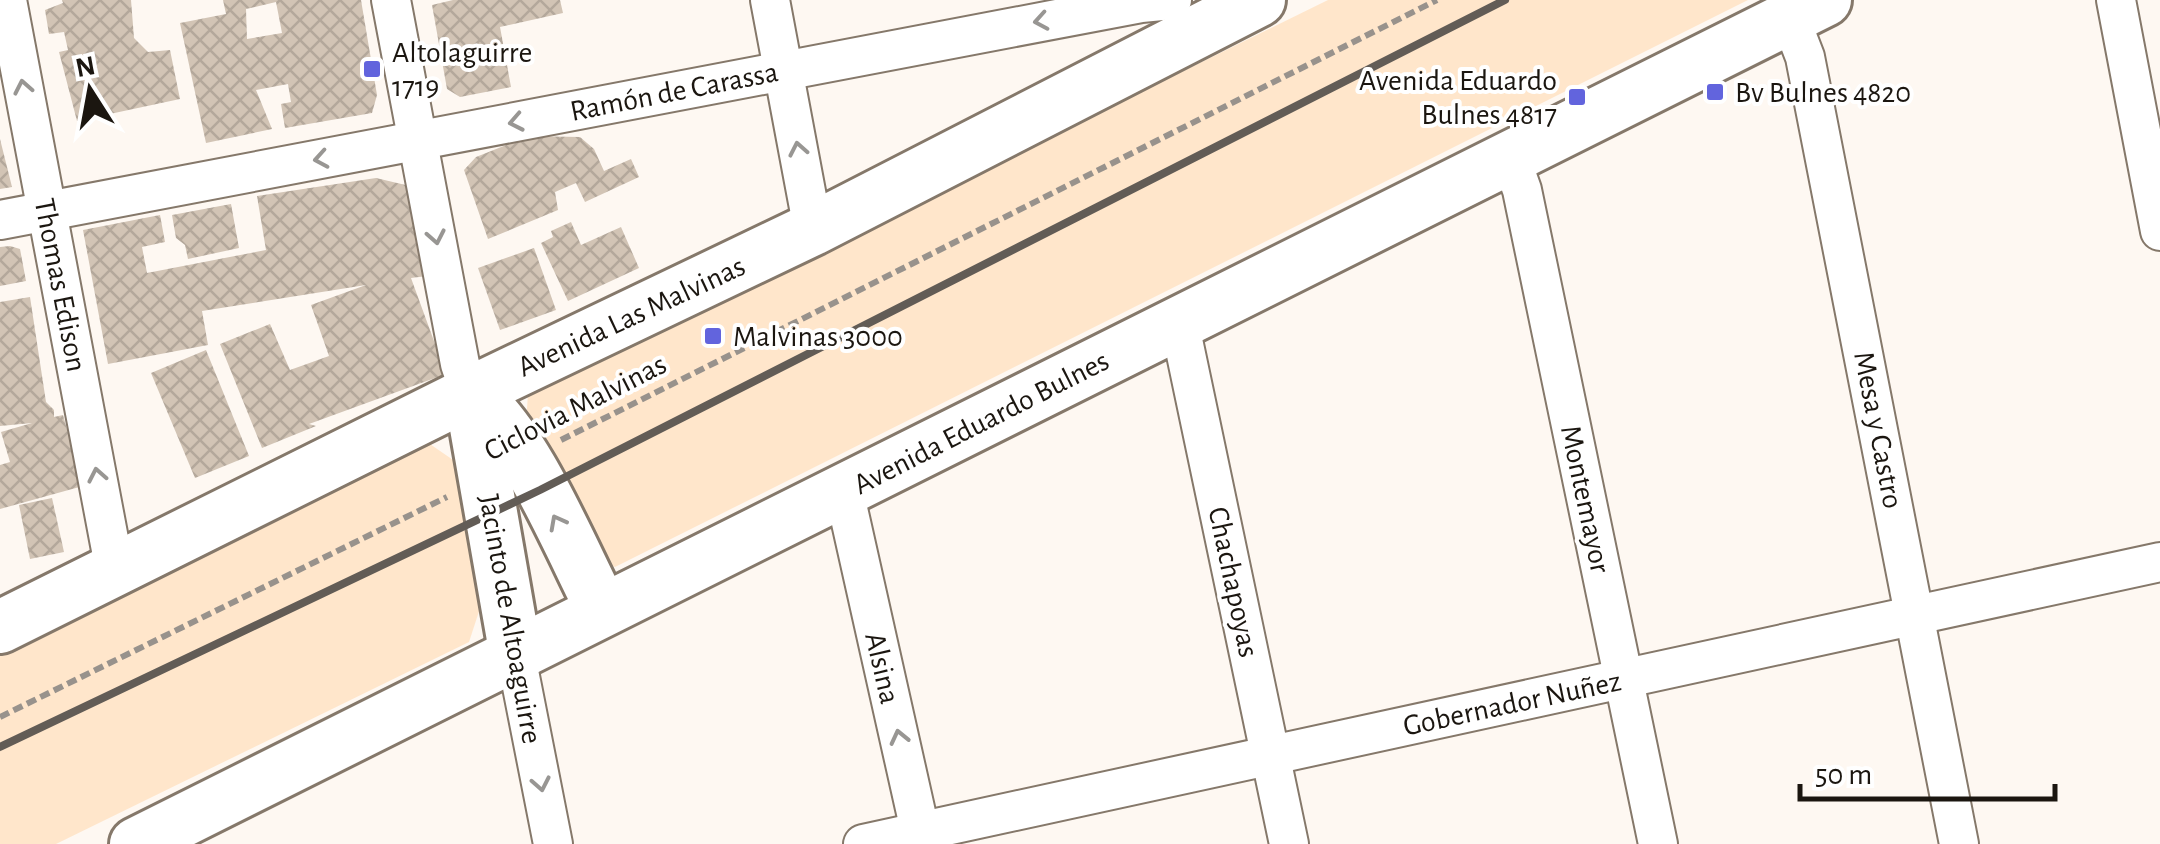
<svg xmlns="http://www.w3.org/2000/svg" width="2160" height="844" font-family="'Alegreya Sans',sans-serif">
<style>
.park{fill:#ffe6cb}
.building{fill:url(#building-cross-hatch);fill-rule:evenodd}
.lines{fill:none;stroke-linecap:round;stroke-linejoin:round}
.minor-casing{stroke:#85786a;stroke-width:42}
.secondary-casing{stroke:#85786a;stroke-width:58}
.path{stroke:#98928c;stroke-width:6;stroke-dasharray:10 5;stroke-linecap:butt}
.minor{stroke:#fff;stroke-width:38}
.secondary{stroke:#fff;stroke-width:52}
.rail{stroke:#625c56;stroke-width:8}
.oneway{stroke:#989693}
.poi-dot{fill:#6264dd;stroke:#fff;stroke-width:4}
.labels{text-anchor:middle;stroke-width:8;stroke-linejoin:round;paint-order:stroke}
.poi-label{font-size:30px;fill:#1b1610;stroke:#fff;text-anchor:start}
.street-label{font-size:30px;fill:#1b1610;stroke:#fff}
</style>
<defs>
<pattern id="building-cross-hatch" width="8" height="8" patternUnits="userSpaceOnUse" patternTransform="scale(2.5)"><rect width="8" height="8" fill="#d2c4b5"/><path d="M0 0l8 8M0 8l8-8" fill="none" stroke="#b4a89b"/></pattern>
</defs>
<rect width="100%" height="100%" fill="#fef8f2"/>
<!-- park -->
<g class="park">
<polygon points="1328,0 1748,0 615,567 590,556 526,427 528,392"/>
<polygon points="424,440 459,464 485,593 469,642 56,844 0,844 0,651"/>
</g>
<!-- building -->
<g class="building">
<polygon points="62,0 131,0 134,38 148,52 170,50 180,99 77,121 59,52 68,50 64,32 49,34 45,10 63,3"/>
<path d="M223,0H361L377,95L372,113L285,128L281,104L291,102L288,84L256,90L272,129L206,143L180,23L226,14ZM276,2L282,33L247,39L246,9Z"/>
<polygon points="453,0 560,0 563,13 500,27 511,87 460,97 447,89 432,5"/>
<polygon points="529,136 580,137 594,149 604,171 631,159 639,177 585,202 576,183 555,192 558,210 488,239 464,170 476,157"/>
<polygon points="0,139 12,187 0,189"/>
<polygon points="376,178 414,187 427,276 411,278 446,374 309,424 316,426 262,448 220,344 270,324 290,370 329,356 311,305 366,285 202,311 208,345 108,364 83,230 160,215 165,242 142,247 147,273 266,250 257,196"/>
<polygon points="231,204 239,248 188,259 185,245 176,238 172,215"/>
<polygon points="571,222 581,245 621,227 639,268 568,301 541,243 553,237 551,231"/>
<polygon points="10,246 20,249 26,281 0,286 0,247"/>
<polygon points="534,248 556,310 500,330 478,268"/>
<polygon points="30,297 46,402 54,410 54,417 63,415 83,486 0,509 0,465 10,462 1,432 32,423 0,426 0,302"/>
<polygon points="206,350 249,456 195,478 151,373"/>
<polygon points="52,498 64,552 30,559 19,505"/>
</g>
<g class="lines">
<defs>
<g id="minor">
<polyline points="7,0 115,571"/>
<polyline points="391,0 460,364 470,393"/>
<polyline points="770,0 813,229"/>
<polyline points="2116,0 2160,231"/>
<polyline points="1790,18 1805,57 1959,844"/>
<polyline points="1510,156 1522,190 1658,844"/>
<polyline points="0,220 1141,3 1172,0"/>
<polyline points="1179,321 1289,844"/>
<polyline points="844,491 923,844"/>
<polyline points="516,656 553,844"/>
<polyline points="863,844 2160,562"/>
</g>
<g id="secondary">
<polyline points="470,393 516,656"/>
<path d="M472,394C525,435 570,547 602,609"/>
<polyline points="0,627 470,393 813,229 1259,0"/>
<polyline points="136,844 1825,0"/>
</g>
</defs>
<!-- minor casing -->
<use href="#minor" class="minor-casing"/>
<!-- secondary casing -->
<use href="#secondary" class="secondary-casing"/>
<!-- path -->
<g class="path">
<polyline points="561,440 1437,0"/>
<polyline points="0,717 447,497"/>
</g>
<!-- minor -->
<use href="#minor" class="minor"/>
<!-- secondary -->
<use href="#secondary" class="secondary"/>
<!-- rail -->
<polyline class="rail" points="0,747 540,490 1505,0"/>
</g>
<!-- one-way arrows -->
<defs><path id="oneway-chevron" d="M-2-3.5L2.5 0L-2 3.5" fill="none" stroke-width="1.6" stroke-linecap="round" stroke-linejoin="round" transform="scale(2.5)"/></defs>
<g class="oneway">
<use href="#oneway-chevron" transform="translate(1041 21) rotate(170)"/>
<use href="#oneway-chevron" transform="translate(23 87) rotate(-101)"/>
<use href="#oneway-chevron" transform="translate(516 122) rotate(169)"/>
<use href="#oneway-chevron" transform="translate(798 149) rotate(-101)"/>
<use href="#oneway-chevron" transform="translate(321 159) rotate(170)"/>
<use href="#oneway-chevron" transform="translate(436 237) rotate(79)"/>
<use href="#oneway-chevron" transform="translate(97 475) rotate(-101)"/>
<use href="#oneway-chevron" transform="translate(557 522) rotate(-118)"/>
<use href="#oneway-chevron" transform="translate(899 737) rotate(-103)"/>
<use href="#oneway-chevron" transform="translate(541 784) rotate(79)"/>
</g>
<!-- markers -->
<g class="poi-dot">
<rect x="362" y="59" width="20" height="20" rx="5"/>
<rect x="1705" y="82" width="20" height="20" rx="5"/>
<rect x="1567" y="87" width="20" height="20" rx="5"/>
<rect x="703" y="326" width="20" height="20" rx="5"/>
</g>
<g class="labels">
<!-- poi labels -->
<g class="poi-label">
<text x="392" y="62">Altolaguirre<tspan x="392" dy="34">1719</tspan></text>
<text x="1557" y="90" text-anchor="end">Avenida Eduardo<tspan x="1557" dy="34">Bulnes 4817</tspan></text>
<text x="1735" y="102">Bv Bulnes 4820</text>
<text x="733" y="346">Malvinas 3000</text>
</g>
<!-- street labels -->
<g class="street-label">
<text transform="translate(674 91) rotate(-11)" y="10">Ramón de Carassa</text>
<text transform="translate(61 285) rotate(79)" y="10">Thomas Edison</text>
<text transform="translate(631 316) rotate(-25)" y="10">Avenida Las Malvinas</text>
<text transform="translate(575 407) rotate(-27)" y="10">Ciclovia Malvinas</text>
<text transform="translate(981 422) rotate(-27)" y="10">Avenida Eduardo Bulnes</text>
<text transform="translate(1879 430) rotate(79)" y="10">Mesa y Castro</text>
<text transform="translate(1586 499) rotate(78)" y="10">Montemayor</text>
<text transform="translate(1234 582) rotate(78)" y="10">Chachapoyas</text>
<text transform="translate(511 619) rotate(80)" y="10">Jacinto de Altoaguirre</text>
<text transform="translate(883 668) rotate(77)" y="10">Alsina</text>
<text transform="translate(1512 703) rotate(-12)" y="10">Gobernador Nuñez</text>
</g>
</g>
<!-- north arrow -->
<g transform="translate(90 90) rotate(349)" stroke="#ffffff" stroke-width="8" paint-order="stroke">
<path d="M0-8L18 38L0 25L-18 38Z" fill="#1b1610"/>
<text y="-15" font-size="28" font-weight="bold" text-anchor="middle" fill="#1b1610">N</text>
</g>
<!-- scale -->
<path d="M1800 784v15h255v-15" fill="none" stroke="#1b1610" stroke-width="5"/>
<text x="1815" y="784" font-size="30" fill="#1b1610" stroke="#ffffff" stroke-width="8" paint-order="stroke">50 m</text>
</svg>
